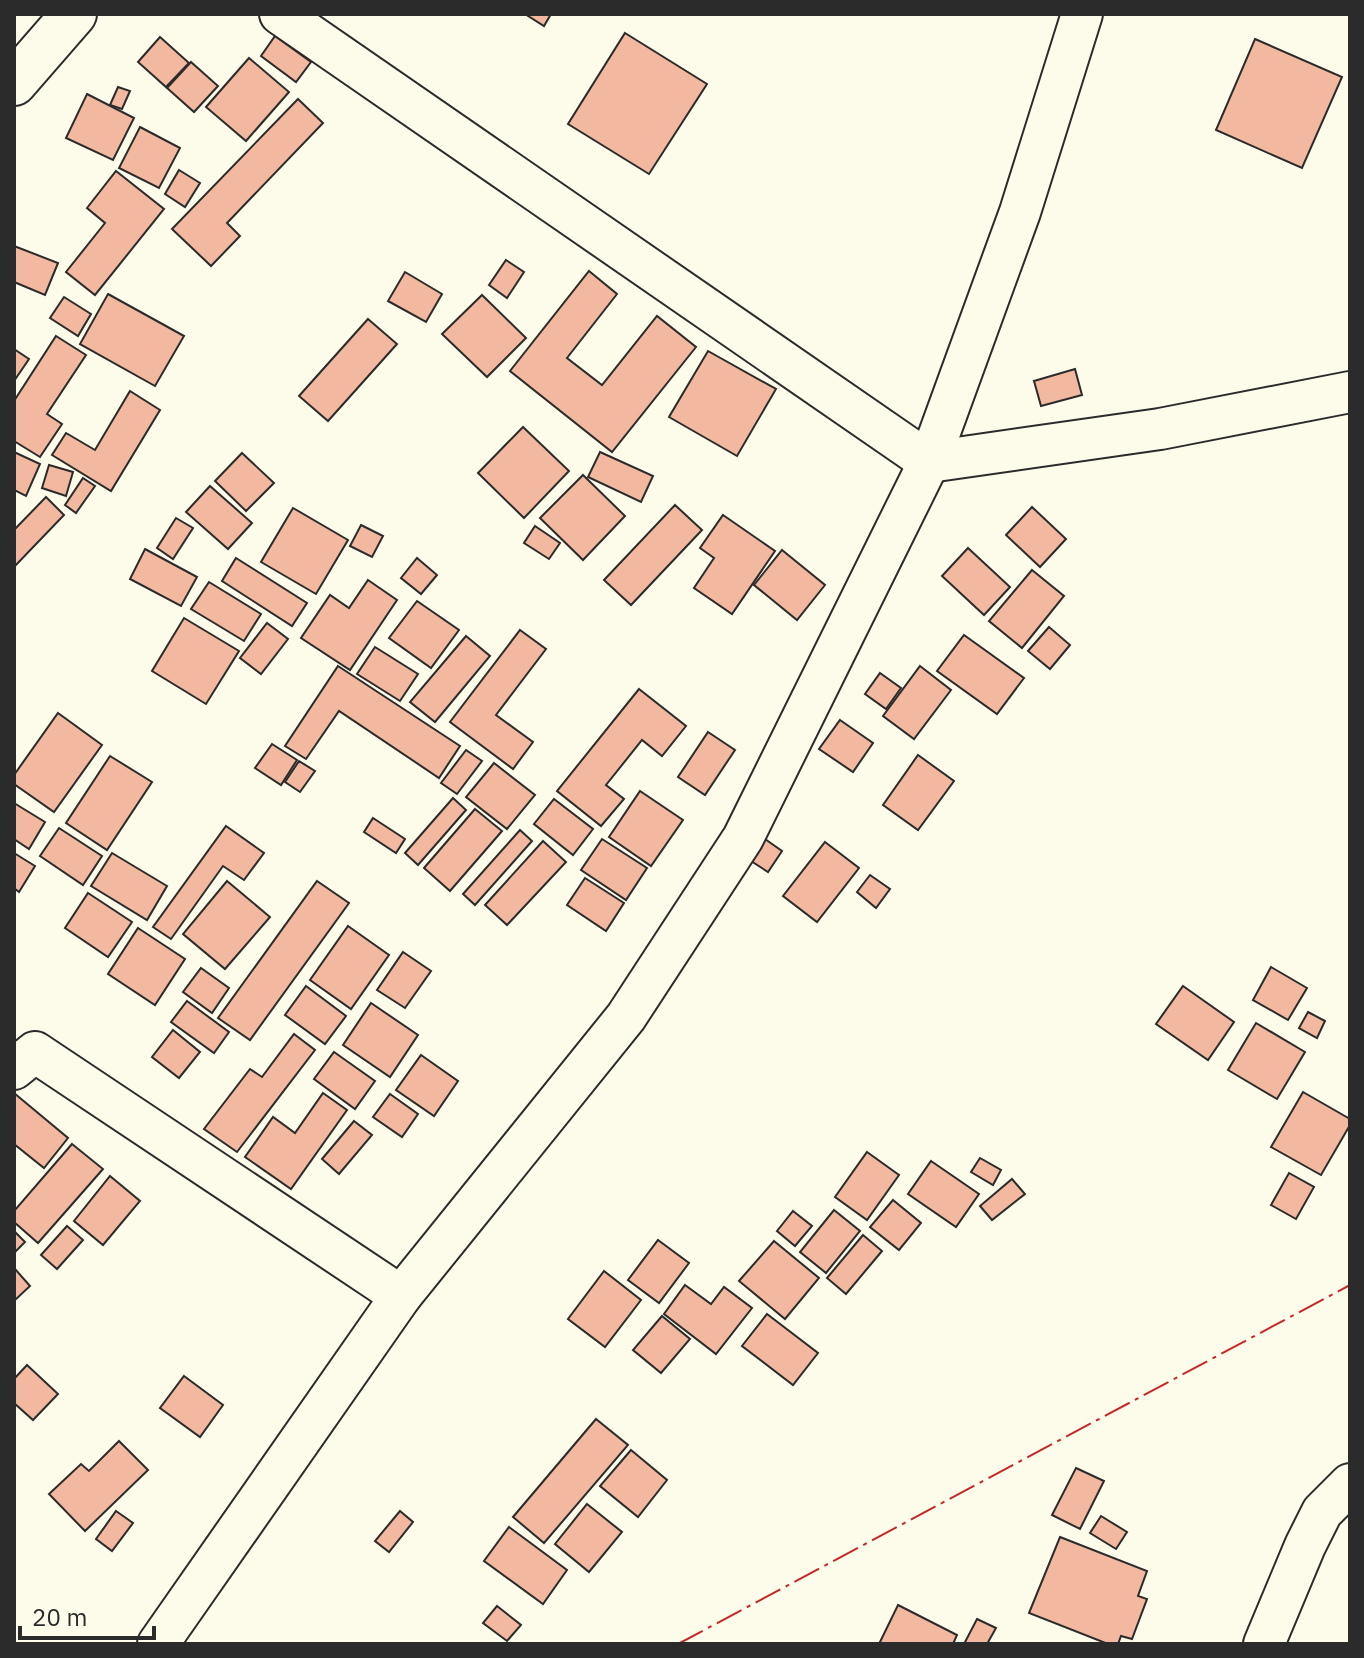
<svg xmlns="http://www.w3.org/2000/svg" width="1364" height="1658" font-family="'IBM Plex Sans',sans-serif">
<style>
.building{fill:#f2b8a0;stroke:#2b2b2b;stroke-width:2}
.lines{fill:none;stroke-linecap:round;stroke-linejoin:round}
.minor-casing{stroke:#2b2b2b;stroke-width:44}
.primary-casing{stroke:#2b2b2b;stroke-width:48}
.minor{stroke:#fdfbea;stroke-width:40}
.primary{stroke:#fdfbea;stroke-width:44}
.power{stroke:#c62828;stroke-width:2;stroke-dasharray:28 6 4 6;stroke-linecap:butt}
</style>
<rect width="100%" height="100%" fill="#fdfbea"/>
<!-- building -->
<g class="building">
<polygon points="525,14 551,14 544,26"/>
<polygon points="625,33 707,84 649,174 568,124"/>
<polygon points="275,36 311,62 296,82 261,56"/>
<polygon points="160,37 189,63 166,87 138,62"/>
<polygon points="1255,39 1342,77 1302,168 1216,130"/>
<polygon points="249,58 289,92 246,141 206,107"/>
<polygon points="191,62 218,86 194,112 167,88"/>
<polygon points="118,87 130,91 122,109 110,105"/>
<polygon points="87,94 134,118 113,160 66,138"/>
<polygon points="298,99 323,123 227,223 240,236 211,266 172,229"/>
<polygon points="140,127 180,148 159,188 119,168"/>
<polygon points="179,170 200,183 185,207 165,194"/>
<polygon points="116,171 164,209 95,295 66,272 105,223 87,208"/>
<polygon points="14,246 58,263 45,295 14,282"/>
<polygon points="506,260 524,272 507,298 489,285"/>
<polygon points="589,271 617,294 567,358 602,385 657,316 696,347 612,452 510,371"/>
<polygon points="405,272 442,294 426,322 388,301"/>
<polygon points="108,294 184,336 155,386 80,344"/>
<polygon points="482,295 526,338 487,377 442,334"/>
<polygon points="64,297 91,314 78,336 50,318"/>
<polygon points="368,319 397,344 328,421 299,396"/>
<polygon points="56,336 86,355 47,414 62,424 40,457 14,441 14,401"/>
<polygon points="14,349 29,359 14,381"/>
<polygon points="708,351 776,389 737,456 669,417"/>
<polygon points="1075,369 1082,395 1041,406 1034,381"/>
<polygon points="130,391 160,410 111,491 52,455 66,433 95,450"/>
<polygon points="523,427 569,471 524,518 478,473"/>
<polygon points="14,452 40,464 26,496 14,490"/>
<polygon points="600,452 653,476 641,502 588,477"/>
<polygon points="242,453 274,483 246,511 215,481"/>
<polygon points="49,465 73,472 66,496 42,488"/>
<polygon points="583,475 625,516 583,560 540,518"/>
<polygon points="83,478 95,486 76,513 65,505"/>
<polygon points="210,486 252,523 228,549 186,512"/>
<polygon points="46,497 64,515 14,567 14,530"/>
<polygon points="675,505 702,530 631,605 604,580"/>
<polygon points="1032,507 1066,539 1040,567 1006,535"/>
<polygon points="293,508 348,540 316,594 261,562"/>
<polygon points="723,515 775,551 732,614 694,588 714,558 700,548"/>
<polygon points="176,518 193,528 173,559 157,548"/>
<polygon points="361,525 383,536 372,557 350,546"/>
<polygon points="535,526 560,543 549,559 524,543"/>
<polygon points="968,548 1010,587 984,615 942,576"/>
<polygon points="145,549 197,577 181,606 130,579"/>
<polygon points="782,550 825,585 797,620 754,585"/>
<polygon points="236,558 307,603 292,626 222,581"/>
<polygon points="417,558 437,575 421,594 401,578"/>
<polygon points="1032,570 1064,596 1022,648 989,621"/>
<polygon points="368,580 397,600 350,670 301,638 330,595 349,608"/>
<polygon points="209,582 261,614 244,641 191,609"/>
<polygon points="417,601 459,630 431,668 389,638"/>
<polygon points="184,618 239,651 206,704 152,671"/>
<polygon points="267,623 288,639 261,674 240,658"/>
<polygon points="1049,627 1070,645 1050,669 1028,651"/>
<polygon points="520,630 546,649 496,715 533,742 513,769 450,722"/>
<polygon points="964,635 1024,678 997,714 937,671"/>
<polygon points="466,636 490,656 435,722 410,702"/>
<polygon points="375,647 418,674 400,701 357,674"/>
<polygon points="338,666 460,746 439,778 339,711 306,759 285,746"/>
<polygon points="920,666 951,690 914,739 883,716"/>
<polygon points="880,673 901,688 886,709 865,694"/>
<polygon points="639,689 686,726 662,756 642,740 606,785 624,799 601,826 557,791"/>
<polygon points="58,713 102,745 54,812 14,784 14,775"/>
<polygon points="840,720 873,743 853,772 819,749"/>
<polygon points="708,732 735,750 705,795 678,777"/>
<polygon points="272,744 297,760 281,785 255,768"/>
<polygon points="466,750 482,761 457,794 441,783"/>
<polygon points="918,755 954,781 918,830 883,805"/>
<polygon points="110,756 152,782 107,850 66,823"/>
<polygon points="299,761 315,771 300,792 285,782"/>
<polygon points="494,763 535,795 507,829 466,797"/>
<polygon points="640,791 683,820 651,866 609,837"/>
<polygon points="453,798 466,810 418,865 405,853"/>
<polygon points="554,799 593,829 573,855 534,824"/>
<polygon points="14,803 45,822 29,849 14,839"/>
<polygon points="475,809 502,831 450,891 424,868"/>
<polygon points="373,818 405,839 396,853 364,832"/>
<polygon points="226,826 264,853 244,880 223,866 171,939 153,927"/>
<polygon points="59,828 102,856 83,885 40,856"/>
<polygon points="520,830 532,841 475,905 463,894"/>
<polygon points="602,839 647,868 626,900 581,870"/>
<polygon points="765,839 782,851 768,872 751,861"/>
<polygon points="543,841 566,862 507,925 485,905"/>
<polygon points="825,842 859,868 817,922 783,896"/>
<polygon points="14,853 35,866 19,892 14,888"/>
<polygon points="112,853 167,886 147,920 91,886"/>
<polygon points="870,875 890,889 876,908 857,892"/>
<polygon points="585,878 624,903 606,931 567,905"/>
<polygon points="227,881 270,917 225,969 183,934"/>
<polygon points="317,881 349,903 250,1040 218,1018"/>
<polygon points="88,893 132,922 108,957 65,928"/>
<polygon points="348,926 389,955 351,1009 310,980"/>
<polygon points="138,928 185,959 155,1005 108,974"/>
<polygon points="403,952 431,971 405,1008 377,990"/>
<polygon points="1271,967 1307,988 1288,1020 1253,1000"/>
<polygon points="201,968 229,988 212,1013 183,992"/>
<polygon points="306,986 346,1016 325,1044 285,1015"/>
<polygon points="1183,986 1234,1022 1208,1060 1156,1024"/>
<polygon points="187,1001 229,1032 214,1053 171,1022"/>
<polygon points="371,1003 418,1035 390,1077 343,1045"/>
<polygon points="1308,1012 1325,1021 1317,1038 1299,1028"/>
<polygon points="1256,1023 1305,1052 1277,1099 1228,1070"/>
<polygon points="173,1030 200,1052 179,1078 152,1057"/>
<polygon points="294,1034 315,1050 237,1152 204,1129 250,1069 262,1077"/>
<polygon points="334,1052 375,1081 355,1109 314,1079"/>
<polygon points="421,1055 458,1081 434,1116 396,1090"/>
<polygon points="1303,1092 1350,1119 1350,1125 1321,1175 1271,1147"/>
<polygon points="14,1093 68,1138 44,1168 14,1144"/>
<polygon points="323,1093 347,1110 291,1189 245,1157 273,1117 295,1133"/>
<polygon points="390,1094 418,1114 402,1137 373,1117"/>
<polygon points="354,1121 372,1135 339,1174 322,1159"/>
<polygon points="72,1144 103,1169 38,1243 14,1222 14,1211"/>
<polygon points="867,1152 899,1175 867,1220 835,1197"/>
<polygon points="980,1158 1001,1170 993,1185 971,1172"/>
<polygon points="931,1161 979,1194 956,1227 908,1194"/>
<polygon points="1289,1173 1314,1187 1296,1219 1271,1205"/>
<polygon points="110,1176 140,1201 103,1245 74,1221"/>
<polygon points="1012,1179 1025,1194 992,1220 980,1206"/>
<polygon points="893,1200 921,1223 899,1250 870,1227"/>
<polygon points="834,1210 860,1231 826,1273 800,1252"/>
<polygon points="793,1211 812,1226 795,1246 777,1231"/>
<polygon points="67,1226 83,1240 57,1269 41,1255"/>
<polygon points="14,1231 25,1242 14,1253"/>
<polygon points="863,1235 882,1251 846,1294 827,1278"/>
<polygon points="658,1240 689,1263 659,1303 628,1280"/>
<polygon points="774,1241 819,1278 785,1319 739,1281"/>
<polygon points="15,1269 30,1286 14,1301 14,1270"/>
<polygon points="604,1271 641,1300 605,1347 568,1319"/>
<polygon points="685,1285 711,1304 724,1287 752,1308 716,1354 664,1314"/>
<polygon points="767,1314 818,1353 793,1385 742,1346"/>
<polygon points="662,1316 690,1339 661,1373 633,1350"/>
<polygon points="27,1365 58,1394 33,1420 14,1403 14,1379"/>
<polygon points="184,1376 223,1405 200,1437 160,1408"/>
<polygon points="596,1419 628,1445 544,1543 513,1517"/>
<polygon points="119,1441 148,1470 85,1531 49,1494 81,1464 89,1471"/>
<polygon points="631,1450 667,1480 638,1517 600,1486"/>
<polygon points="1076,1468 1104,1481 1080,1529 1052,1515"/>
<polygon points="587,1504 622,1532 589,1572 555,1544"/>
<polygon points="116,1511 133,1523 112,1551 96,1539"/>
<polygon points="400,1511 413,1522 389,1552 375,1541"/>
<polygon points="1101,1516 1127,1532 1116,1549 1090,1533"/>
<polygon points="509,1527 567,1570 543,1604 484,1561"/>
<polygon points="1060,1537 1147,1571 1138,1596 1147,1599 1132,1639 1121,1636 1118,1644 1108,1644 1029,1613"/>
<polygon points="898,1605 957,1635 953,1644 879,1644"/>
<polygon points="497,1606 521,1625 507,1641 483,1623"/>
<polygon points="977,1619 996,1628 987,1644 964,1644"/>
</g>
<g class="lines">
<defs>
<g id="minor">
<polyline points="280,14 929,462 1160,429 1350,392"/>
<polyline points="14,1069 35,1052 401,1296"/>
<polyline points="158,1644 401,1296 626,1017 743,838 929,462 1020,212 1082,14"/>
<polyline points="1264,1644 1305,1546 1322,1512 1350,1484"/>
</g>
<polyline id="primary" points="14,83 74,14"/>
</defs>
<!-- minor casing -->
<use href="#minor" class="minor-casing"/>
<!-- primary casing -->
<use href="#primary" class="primary-casing"/>
<!-- minor -->
<use href="#minor" class="minor"/>
<!-- primary -->
<use href="#primary" class="primary"/>
<!-- power -->
<polyline class="power" points="678,1644 1350,1285"/>
</g>
<!-- border -->
<rect width="1364" height="1658" fill="none" stroke="#2b2b2b" stroke-width="32"/>
<!-- scale -->
<path d="M20 1626v12h134v-12" fill="none" stroke="#2b2b2b" stroke-width="4"/>
<text x="32" y="1626" font-size="24" fill="#2b2b2b" stroke="#fdfbea" stroke-width="6" paint-order="stroke">20 m</text>
</svg>
